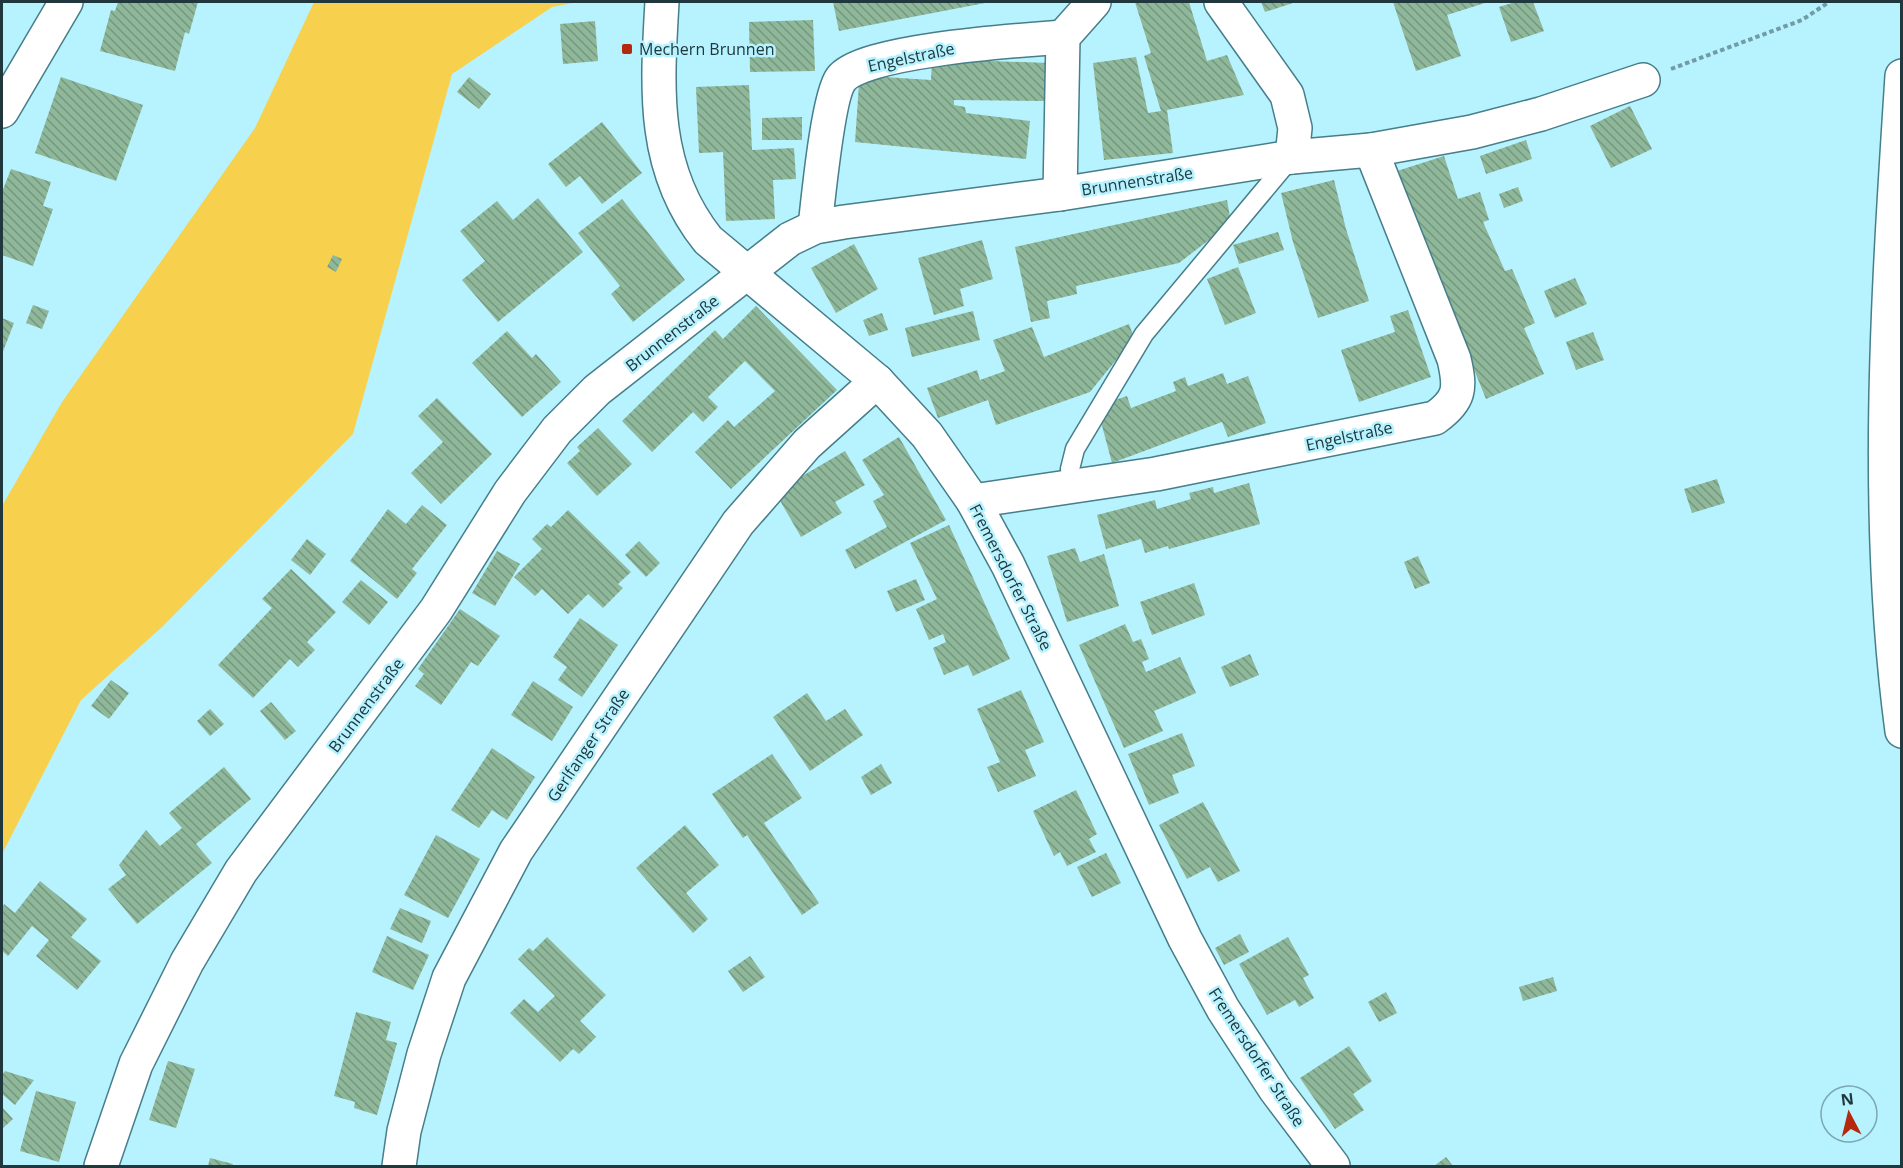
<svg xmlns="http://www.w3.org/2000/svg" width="1903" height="1168" font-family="'Open Sans',sans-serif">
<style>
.grass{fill:#f7d14d}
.building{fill:url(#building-back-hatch)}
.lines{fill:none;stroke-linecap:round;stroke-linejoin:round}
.lane-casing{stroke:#467e89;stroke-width:21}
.street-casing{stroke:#467e89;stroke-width:36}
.secondary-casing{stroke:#467e89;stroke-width:36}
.path{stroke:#719ca5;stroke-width:4;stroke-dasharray:4.5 3;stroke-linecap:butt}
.lane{stroke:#fff;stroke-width:18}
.street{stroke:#fff;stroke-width:33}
.secondary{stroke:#fff;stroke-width:33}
.poi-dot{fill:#b4280b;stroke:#b7f2ff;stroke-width:2}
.labels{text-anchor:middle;stroke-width:5;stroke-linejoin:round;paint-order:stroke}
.poi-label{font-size:16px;fill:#20383d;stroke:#b7f2ff;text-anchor:start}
.street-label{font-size:16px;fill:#20383d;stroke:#b7f2ff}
</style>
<defs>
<pattern id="building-back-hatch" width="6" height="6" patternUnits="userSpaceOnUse" patternTransform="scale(1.5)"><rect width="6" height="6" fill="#8fb89a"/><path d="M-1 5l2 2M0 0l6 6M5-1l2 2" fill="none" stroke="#74977f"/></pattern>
</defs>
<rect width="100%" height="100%" fill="#b7f2ff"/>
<!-- grass -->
<polygon class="grass" points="314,2 578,2 552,7 452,74 353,434 162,627 81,700 2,854 2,506 62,402 255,128"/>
<!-- building -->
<g class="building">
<polygon points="118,2 198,2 189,34 185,32 175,71 100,51 111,10 115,11"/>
<polygon points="833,2 985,2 985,3 839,31"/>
<polygon points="1135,2 1189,2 1207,61 1227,55 1244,95 1167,110 1173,153 1104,160 1093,63 1136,57 1148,113 1161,111 1144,56 1151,53"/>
<polygon points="1261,2 1296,2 1265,12"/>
<polygon points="1393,2 1488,2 1447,15 1461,56 1416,71"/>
<polygon points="1515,2 1533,2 1544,31 1511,42 1499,7"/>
<polygon points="813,20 815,71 750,72 749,22"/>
<polygon points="595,21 598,61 563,64 560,24"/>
<polygon points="932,59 1049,63 1049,101 954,100 954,105 965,107 966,113 1030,121 1026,159 855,142 859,84 869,76 931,80"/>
<polygon points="61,77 143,105 116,181 35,153"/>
<polygon points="469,77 491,94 479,109 457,92"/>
<polygon points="749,85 752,150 794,148 796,179 773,180 775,219 726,221 723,152 699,153 696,87"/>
<polygon points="1630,106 1652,149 1611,168 1590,126"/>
<polygon points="802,117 802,140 762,140 762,118"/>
<polygon points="602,122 642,173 602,204 580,176 566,187 548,164"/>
<polygon points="1526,140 1532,159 1486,174 1480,156"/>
<polygon points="1444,156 1458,199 1480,192 1489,220 1483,222 1505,271 1512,269 1535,323 1524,328 1544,374 1486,399 1394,172"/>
<polygon points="11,169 51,182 43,206 53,209 33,266 2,255 2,192"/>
<polygon points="1334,180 1346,229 1369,301 1318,318 1293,242 1281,193"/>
<polygon points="1518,187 1523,201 1504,208 1499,194"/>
<polygon points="538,198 583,252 498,322 462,280 485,261 460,231 497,201 513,220"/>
<polygon points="622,199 685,280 633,322 611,294 620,286 578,233"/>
<polygon points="1227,200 1231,223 1179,263 1076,286 1077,294 1047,301 1050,318 1031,322 1015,247"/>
<polygon points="1278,232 1284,250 1239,264 1233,245"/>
<polygon points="982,240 993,279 960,289 964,306 934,315 918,258"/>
<polygon points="854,244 878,289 836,313 811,268"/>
<polygon points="333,255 342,259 336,272 327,267"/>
<polygon points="1238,267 1256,313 1225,325 1207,279"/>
<polygon points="1575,278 1587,304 1555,318 1544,291"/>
<polygon points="33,305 49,311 42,329 26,323"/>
<polygon points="756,306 837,390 731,489 695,452 728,420 734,427 775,391 745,361 708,397 718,407 703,422 693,412 652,452 622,421 715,330 723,339"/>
<polygon points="1408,310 1431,377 1359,402 1341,350 1395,332 1390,316"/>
<polygon points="973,311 980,340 912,357 905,328"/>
<polygon points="882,313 888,330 869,336 863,320"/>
<polygon points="2,318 14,323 2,354"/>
<polygon points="1129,324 1134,338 1090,392 996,425 988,400 938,418 927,388 977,370 980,380 1005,371 993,340 1032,327 1044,357"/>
<polygon points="507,331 532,358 536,354 561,382 522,417 472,363"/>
<polygon points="1593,332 1604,360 1576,370 1566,342"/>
<polygon points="1223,373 1227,384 1248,376 1266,423 1228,437 1222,422 1112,463 1101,422 1109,402 1127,396 1131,408 1176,391 1173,382 1185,377 1188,386"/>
<polygon points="437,398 492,454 441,504 411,473 443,442 418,416"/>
<polygon points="598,428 632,464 597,496 567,463 580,451 577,447"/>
<polygon points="899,437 946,520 855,569 845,550 887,527 873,501 884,495 862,460"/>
<polygon points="845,451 865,485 835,502 842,513 801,537 775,492"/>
<polygon points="1717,479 1725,503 1692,513 1684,489"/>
<polygon points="1249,483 1260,524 1169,549 1168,546 1145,553 1141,539 1106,549 1097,515 1155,500 1157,509 1191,499 1189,493 1213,487 1214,493"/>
<polygon points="422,505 447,525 412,569 417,573 397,599 350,561 388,509 406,524"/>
<polygon points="568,510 631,572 618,584 623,588 603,608 588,594 568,614 542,589 535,596 514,577 542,549 532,539 547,524 551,527"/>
<polygon points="949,525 1010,659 973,676 968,665 944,675 933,648 946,642 943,634 929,640 916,609 937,599 910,543"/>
<polygon points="307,539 326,554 310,575 291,560"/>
<polygon points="639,541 660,563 646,577 625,555"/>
<polygon points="1075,548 1080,562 1104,554 1119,606 1067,622 1047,556"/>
<polygon points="497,551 520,564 495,606 472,593"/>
<polygon points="1418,556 1430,583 1415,589 1404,562"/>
<polygon points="291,569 336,612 307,642 315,650 298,667 290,659 253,698 218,665 272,608 262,599"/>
<polygon points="916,579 925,600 896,612 887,591"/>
<polygon points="361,580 388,602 369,625 342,602"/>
<polygon points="1194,583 1205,615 1152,635 1140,602"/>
<polygon points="460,609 500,636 478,666 471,662 441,705 415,686 424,674 418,669"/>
<polygon points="580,618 618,645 582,697 558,680 567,667 553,657"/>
<polygon points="1125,624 1133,642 1141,639 1149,659 1142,662 1146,672 1180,657 1196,693 1154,711 1163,731 1124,748 1079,645"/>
<polygon points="1250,654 1259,675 1230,687 1221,667"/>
<polygon points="111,680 129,693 109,719 91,706"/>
<polygon points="533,681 573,707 552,741 511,715"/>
<polygon points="1021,690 1044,742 1025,750 1036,776 998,792 987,767 1000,762 977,709"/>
<polygon points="807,693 826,721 845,709 863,735 810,771 773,717"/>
<polygon points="271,702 296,731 285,740 260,711"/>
<polygon points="210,709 224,724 210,736 197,721"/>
<polygon points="1182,733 1195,766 1172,775 1179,793 1149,805 1128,754"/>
<polygon points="492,748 535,777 507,820 492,810 479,828 451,810"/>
<polygon points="772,754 802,798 764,823 819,903 802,915 747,835 743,838 712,794"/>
<polygon points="881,764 892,783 871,795 861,777"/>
<polygon points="224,767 251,799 196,844 212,863 137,924 108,889 126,875 119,865 146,830 160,846 182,828 169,813"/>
<polygon points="1076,790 1097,834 1089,839 1096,852 1067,866 1060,852 1054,856 1033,811"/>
<polygon points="1203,802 1240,871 1218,882 1210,867 1187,879 1159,825"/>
<polygon points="685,825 719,865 686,893 708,919 693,933 636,868"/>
<polygon points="436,835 480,859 448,918 404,895"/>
<polygon points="1106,853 1121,883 1092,897 1077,867"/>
<polygon points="40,881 87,919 71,937 101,961 77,990 36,956 49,940 32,926 8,956 2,951 2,908 4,904 15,913"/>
<polygon points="400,908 431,921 422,943 390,929"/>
<polygon points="1240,934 1249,952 1224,965 1215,948"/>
<polygon points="387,936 429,955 413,990 372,972"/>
<polygon points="547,937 606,995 580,1021 596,1037 579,1054 573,1049 560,1062 510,1013 524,999 538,1012 555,996 518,959 529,948 533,951"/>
<polygon points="1288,937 1309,975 1303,978 1314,998 1299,1007 1295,1000 1267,1015 1239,964"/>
<polygon points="750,956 765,977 743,992 728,971"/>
<polygon points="1553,977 1557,991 1523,1001 1519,987"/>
<polygon points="1386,992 1397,1013 1379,1022 1368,1002"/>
<polygon points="356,1012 391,1022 386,1040 397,1043 377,1115 354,1108 355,1102 334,1096"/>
<polygon points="1349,1046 1372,1081 1353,1094 1364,1110 1335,1129 1300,1078"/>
<polygon points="168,1061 195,1069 176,1128 149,1120"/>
<polygon points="5,1071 34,1080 15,1105 2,1094 2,1075"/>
<polygon points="36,1091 76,1102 59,1162 20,1151"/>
<polygon points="2,1107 13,1119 2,1129"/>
<polygon points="1446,1157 1453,1166 1434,1166"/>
<polygon points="210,1158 233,1164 232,1166 208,1166"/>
</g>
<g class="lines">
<defs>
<polyline id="lane" points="1072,485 1070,469 1075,449 1144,334 1291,158"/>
<g id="street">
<path d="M662,2C657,88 651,169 708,240L877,381L927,435L973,501L1008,565L1185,939L1223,1009L1275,1089L1333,1166"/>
<polyline points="1221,2 1287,95 1295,128 1292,157"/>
<polyline points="2,111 66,2"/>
<polyline points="1060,194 1063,37 1094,2"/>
<path d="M815,227C818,201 828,96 841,79C862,50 1024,40 1063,37"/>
<path d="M973,501L1156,474L1435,418C1460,400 1461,389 1454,359L1371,150"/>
<polyline points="101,1166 136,1064 187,962 241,871 436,610 510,492 557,430 597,390 790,239 815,227 844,222 1060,194 1292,157 1371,150 1472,132 1541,114 1643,80"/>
<polyline points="399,1166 404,1131 424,1054 449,978 516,851 738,523 807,444 877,381"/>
</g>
<path id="secondary" d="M1902,76C1888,293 1873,514 1902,731"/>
</defs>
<!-- lane casing -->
<use href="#lane" class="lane-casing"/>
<!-- street casing -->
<use href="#street" class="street-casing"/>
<!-- secondary casing -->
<use href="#secondary" class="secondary-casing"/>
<!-- path -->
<polyline class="path" points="1671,69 1802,20 1829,2"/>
<!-- lane -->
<use href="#lane" class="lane"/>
<!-- street -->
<use href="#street" class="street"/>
<!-- secondary -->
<use href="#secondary" class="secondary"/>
</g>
<!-- markers -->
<rect class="poi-dot" x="621" y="43" width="12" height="12" rx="3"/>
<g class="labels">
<!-- poi labels -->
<g class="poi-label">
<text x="639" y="55">Mechern Brunnen</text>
</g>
<!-- street labels -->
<g class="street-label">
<text transform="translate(911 57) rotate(-12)" y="6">Engelstraße</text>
<text transform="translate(1137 181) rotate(-9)" y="6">Brunnenstraße</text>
<text transform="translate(672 333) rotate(-38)" y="6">Brunnenstraße</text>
<text transform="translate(1349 436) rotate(-12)" y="6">Engelstraße</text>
<text transform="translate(1011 577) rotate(63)" y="6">Fremersdorfer Straße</text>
<text transform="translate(366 705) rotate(-53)" y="6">Brunnenstraße</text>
<text transform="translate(588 745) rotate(-56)" y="6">Gerlfanger Straße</text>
<text transform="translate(1257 1057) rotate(57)" y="6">Fremersdorfer Straße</text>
</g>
</g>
<!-- border -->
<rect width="1903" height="1168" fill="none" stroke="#20383d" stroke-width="6"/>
<!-- north arrow -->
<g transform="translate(1849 1114) rotate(353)"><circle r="28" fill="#b7f2ff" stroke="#7ba8b1" stroke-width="1.5"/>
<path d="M0-4.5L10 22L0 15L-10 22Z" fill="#b4280b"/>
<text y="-9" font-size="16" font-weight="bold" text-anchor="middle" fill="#20383d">N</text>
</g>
</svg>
